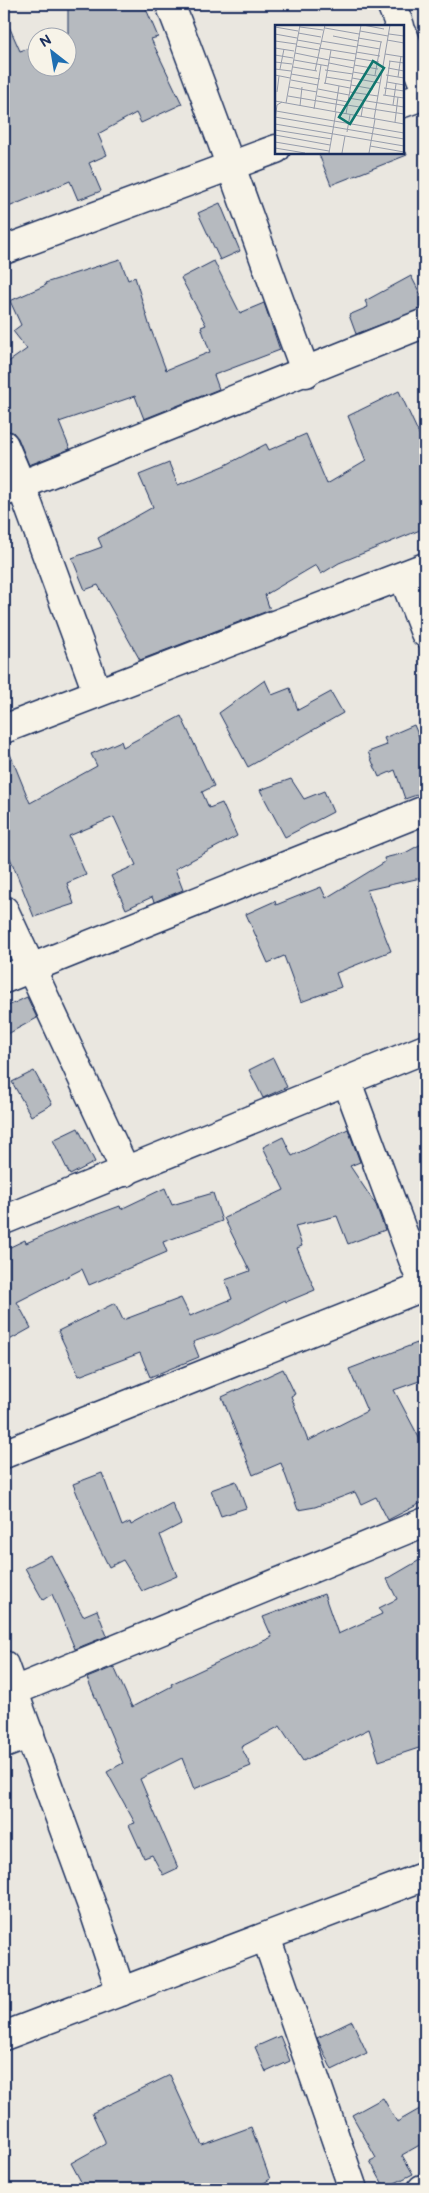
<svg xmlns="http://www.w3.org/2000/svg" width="429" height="2193" font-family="'Balsamiq Sans',sans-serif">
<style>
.building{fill:#b6babf;stroke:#1b2f5e}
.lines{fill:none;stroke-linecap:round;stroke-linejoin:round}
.street-casing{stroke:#1b2f5e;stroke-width:31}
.secondary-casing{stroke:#1b2f5e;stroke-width:31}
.street{stroke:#f7f3e8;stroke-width:28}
.secondary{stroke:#f7f3e8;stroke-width:28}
.inset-road{fill:none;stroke:#979dac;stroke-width:1}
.view{fill:#0f766e;fill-opacity:0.15;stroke:#0f766e;stroke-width:2.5}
.inset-edge{fill:none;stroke:#1b2f5e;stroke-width:2.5}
</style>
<rect width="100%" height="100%" fill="#eae7e0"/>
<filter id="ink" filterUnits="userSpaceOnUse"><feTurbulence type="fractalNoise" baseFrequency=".02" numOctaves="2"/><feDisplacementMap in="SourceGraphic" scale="10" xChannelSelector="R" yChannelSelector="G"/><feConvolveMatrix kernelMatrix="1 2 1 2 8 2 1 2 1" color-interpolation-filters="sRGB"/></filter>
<g filter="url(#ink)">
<!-- building -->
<g class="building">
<polygon points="68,4 144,4 158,37 151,39 182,104 141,123 136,113 98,134 107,155 89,163 101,191 78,200 70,181 4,209 4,15 20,51 38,45 38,68 68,68 68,38 56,38 68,33"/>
<polygon points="318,152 406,152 407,155 331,185"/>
<polygon points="220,203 240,251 220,260 198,213"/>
<polygon points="120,259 128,280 135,277 149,324 166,370 210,352 201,327 206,325 181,278 214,261 240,313 264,303 280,350 214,375 219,389 144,419 135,396 59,422 70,449 29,465 18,438 13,432 4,430 4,365 27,349 13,331 21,325 10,301 46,285 45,283"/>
<polygon points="411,276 425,303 425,308 356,334 349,315 368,307 365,301"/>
<polygon points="399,391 425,447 425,528 339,563 321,574 316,565 265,595 270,610 140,660 98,585 85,590 72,558 102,547 98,538 153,507 139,475 169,463 178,485 224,466 266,444 269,450 306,434 327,484 366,461 348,416"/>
<polygon points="265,680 272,695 290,688 298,710 331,692 343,713 248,767 219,713"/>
<polygon points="181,716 214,786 202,792 209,808 222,803 237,836 175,869 183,890 154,902 152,897 126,909 111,876 136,865 114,817 69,836 86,875 67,883 74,904 34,917 4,843 4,744 6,744 30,803 97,766 91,754 121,741 123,747"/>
<polygon points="414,725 425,751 425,792 405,799 395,770 379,777 368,752 387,745 384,738"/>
<polygon points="291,779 304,799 324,791 333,812 285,837 260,790"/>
<polygon points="425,842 425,877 367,890 391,951 336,973 341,987 301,1002 284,956 268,963 246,914 275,901 276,905 321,887 326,898 385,862 384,858 405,853"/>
<polygon points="27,997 37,1018 4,1036 4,1008"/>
<polygon points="273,1058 287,1087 263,1098 249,1070"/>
<polygon points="34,1071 52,1104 31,1116 12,1082"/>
<polygon points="78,1128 95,1162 70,1175 53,1140"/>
<polygon points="348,1129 360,1162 350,1166 376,1205 385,1230 348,1244 337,1216 295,1226 302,1246 297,1248 315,1290 286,1302 285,1300 219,1333 193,1342 199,1357 150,1377 140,1353 79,1376 58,1331 115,1303 123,1320 181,1298 190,1316 232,1299 225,1280 250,1271 224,1218 284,1190 263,1147 283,1137 292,1156"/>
<polygon points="165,1188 172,1205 213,1193 222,1221 163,1242 167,1252 89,1285 82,1269 17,1302 31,1328 4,1343 4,1250 25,1240 26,1243 63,1227 120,1206 121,1209"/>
<polygon points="425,1340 425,1379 394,1390 425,1449 425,1501 388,1520 376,1497 361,1504 355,1492 315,1507 298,1510 281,1463 253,1475 222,1397 283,1369 295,1394 291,1396 308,1441 367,1411 349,1369"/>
<polygon points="102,1473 122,1526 130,1522 131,1525 172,1503 181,1524 160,1535 177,1576 142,1591 123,1560 109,1567 95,1539 73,1484"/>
<polygon points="236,1481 246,1508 221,1516 211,1490"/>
<polygon points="51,1555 83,1616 97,1610 107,1636 75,1649 52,1594 43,1600 25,1568"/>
<polygon points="425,1557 425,1746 379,1761 369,1729 303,1761 280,1726 241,1747 251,1766 194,1789 182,1758 140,1779 178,1868 163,1875 152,1855 144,1858 129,1825 135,1823 107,1772 123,1763 87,1678 114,1667 132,1707 172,1686 171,1684 272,1637 263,1617 324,1594 338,1634 382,1614 379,1608 397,1599 387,1579"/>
<polygon points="352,2021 367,2053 332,2070 317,2038"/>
<polygon points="280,2036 290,2061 266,2072 255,2047"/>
<polygon points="170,2075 202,2145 251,2127 270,2179 255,2189 85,2189 71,2163 105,2144 105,2141 92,2113"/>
<polygon points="383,2098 397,2122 425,2106 425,2142 402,2155 413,2174 385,2188 370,2161 376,2158 352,2115"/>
</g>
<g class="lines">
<defs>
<g id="street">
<path d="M170,4C218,126 260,250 306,373"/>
<polyline points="391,4 400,26"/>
<polyline points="403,34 425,88"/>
<polyline points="403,103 425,95"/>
<polyline points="4,250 276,149"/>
<polyline points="4,445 21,485 97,692"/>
<polyline points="4,492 425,323"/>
<polyline points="403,576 425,633"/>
<polyline points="4,729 425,567"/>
<polyline points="4,910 126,1172"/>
<polyline points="4,979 425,810"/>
<polyline points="347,1082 425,1292"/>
<polyline points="4,1220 425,1049"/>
<polyline points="4,1454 425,1286"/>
<polyline points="14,1691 425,1522"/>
<polyline points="4,1744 30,1734"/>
<polyline points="266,1937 353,2189"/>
<polyline points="422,2189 425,2188"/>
</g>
<g id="secondary">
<polyline points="4,1665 96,1917 121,1992"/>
<polyline points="4,2036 425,1876"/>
</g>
</defs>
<!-- street casing -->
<use href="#street" class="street-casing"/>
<!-- secondary casing -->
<use href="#secondary" class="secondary-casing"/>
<!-- street -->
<use href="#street" class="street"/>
<!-- secondary -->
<use href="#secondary" class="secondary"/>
</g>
</g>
<!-- overview -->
<g transform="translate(275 25)">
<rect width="129" height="129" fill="#eae7e0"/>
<path class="inset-road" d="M88,0L109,4M0,2L23,6M25,2L48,5M50,3L84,9M85,6L113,11M23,8L46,12M0,9L22,13M114,9L129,11M58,11L83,16M83,13L107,17M22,15L45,19M112,15L129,18M0,16L21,19M46,16L82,22M82,20L105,24M21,21L44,25M0,23L19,26M44,23L81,29M81,27L105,31M20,28L54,35M110,29L129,32M0,30L18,33M55,32L80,36M80,33L104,37M19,35L53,41M114,36L129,38M0,37L17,39M54,38L79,43M79,40L103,44M18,42L42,46M113,43L129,46M0,44L16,46M5,44L9,24M50,45L78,49M40,46L50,0M78,47L102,51M16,49L45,54M0,50L15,53M100,50L106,17M111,50L129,53M51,52L76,56M123,52L126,31M77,53L105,58M16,55L43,60M112,57L129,60M49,58L75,63M50,59L56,25M76,60L98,64M14,62L42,67M109,63L129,66M43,64L74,70M2,67L4,51M75,67L103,71M108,70L129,73M110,70L115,36M13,71L72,81M42,71L73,77M73,73L129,82M0,76L129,99M11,78L25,0M72,80L129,89M118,80L121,59M25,81L27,62M39,84L46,40M1,86L129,108M60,87L64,61M71,89L86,0M0,92L129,114M86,92L89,74M99,94L115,0M0,95L2,80L7,77M120,97L123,72M0,99L129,121M0,105L57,114M72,107L75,90M0,110L55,120M0,117L54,126M95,121L129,127M0,123L30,128M54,128L61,87M67,128L70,111M94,128L100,94"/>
<path class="view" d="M98,36L109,43L75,99L64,92Z"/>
<rect width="129" height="129" class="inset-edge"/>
</g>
<!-- margin -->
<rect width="429" height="2193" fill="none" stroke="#f7f3e8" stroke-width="20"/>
<rect x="10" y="10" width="409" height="2173" fill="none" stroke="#1b2f5e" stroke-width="2" filter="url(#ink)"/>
<!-- north arrow -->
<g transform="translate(52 52) rotate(329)"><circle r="24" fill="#f7f3e8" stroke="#9fa5b1"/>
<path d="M0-4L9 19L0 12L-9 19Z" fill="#1f6fb2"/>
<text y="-8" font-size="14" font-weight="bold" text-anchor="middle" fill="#1b2f5e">N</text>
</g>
</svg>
